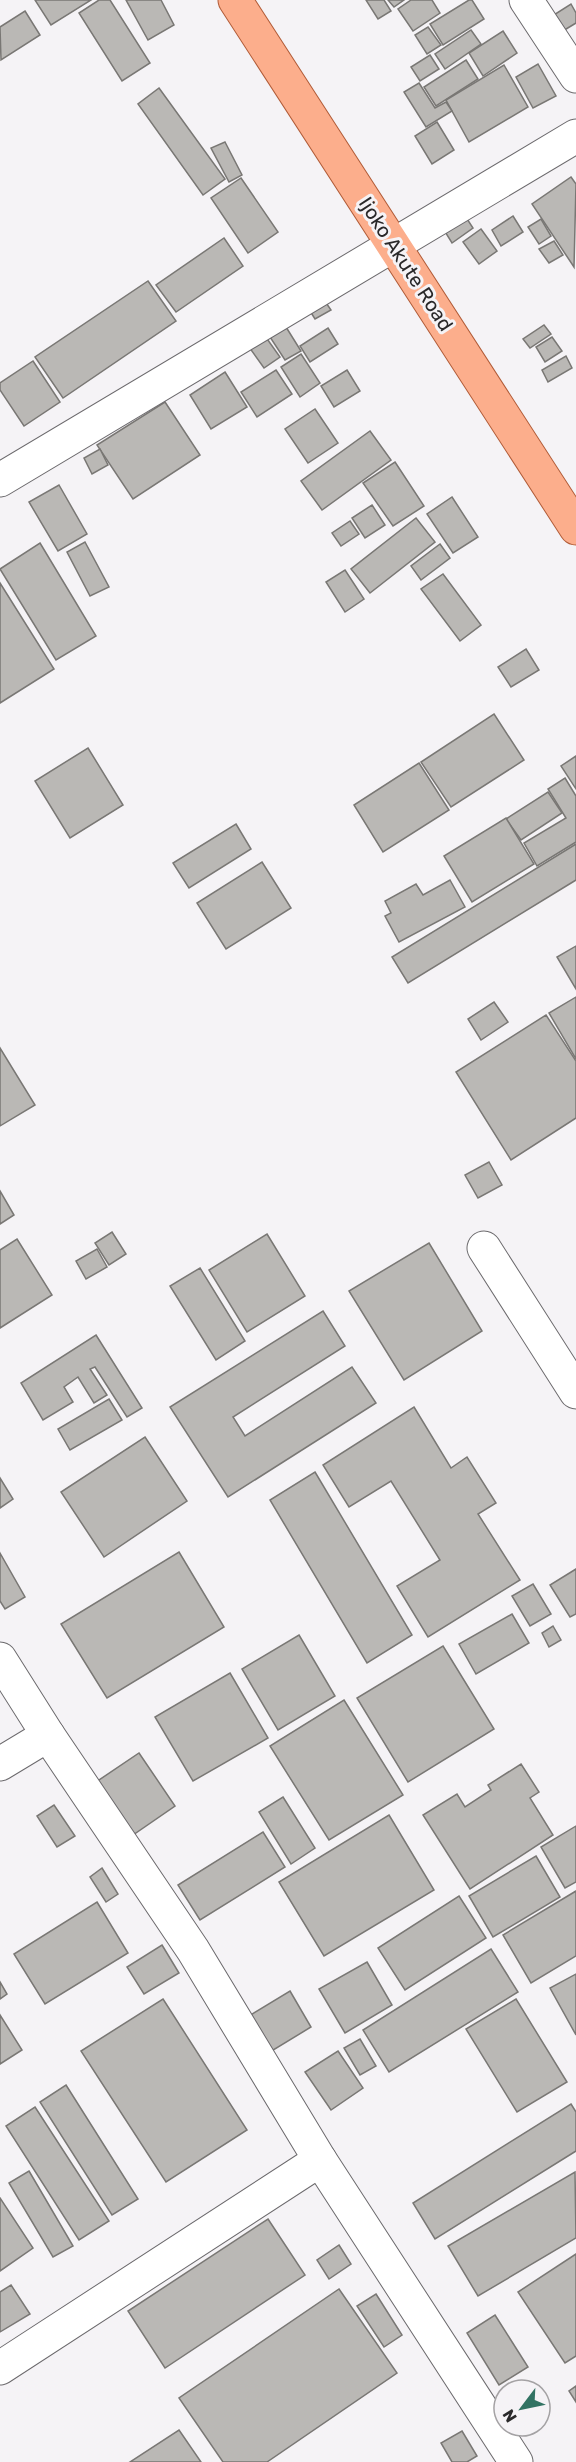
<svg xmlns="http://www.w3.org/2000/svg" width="576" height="2462" font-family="Rubik,sans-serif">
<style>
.building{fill:#bab8b5;stroke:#797774;stroke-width:1.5}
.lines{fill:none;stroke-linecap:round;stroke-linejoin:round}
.minor-casing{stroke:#6c6a6d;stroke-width:35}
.major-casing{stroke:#b15c38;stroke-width:35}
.minor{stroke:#fff;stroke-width:33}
.major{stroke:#fcae8c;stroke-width:33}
.labels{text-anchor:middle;stroke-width:6;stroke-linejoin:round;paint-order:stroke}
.street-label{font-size:20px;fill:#2a292a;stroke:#f5f3f6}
</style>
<rect width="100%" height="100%" fill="#f5f3f6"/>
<!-- building -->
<g class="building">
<polygon points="35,0 91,0 51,25"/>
<polygon points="99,0 110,0 150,63 122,81 79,13"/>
<polygon points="126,0 161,0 174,25 148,40"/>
<polygon points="366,0 384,0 391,11 378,19"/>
<polygon points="388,0 404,0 394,7"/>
<polygon points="411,0 432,0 440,13 413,31 398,9"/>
<polygon points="469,0 472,0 484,19 443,45 430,24"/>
<polygon points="571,4 576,13 576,23 558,34 549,18"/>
<polygon points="25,11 40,35 1,60 0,27"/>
<polygon points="428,27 441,45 427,54 415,35"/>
<polygon points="471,30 481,44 445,69 435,54"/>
<polygon points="503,31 517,53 483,76 469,53"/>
<polygon points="430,55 439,69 420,81 411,67"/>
<polygon points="466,60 478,79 436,106 424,87"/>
<polygon points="538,64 556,96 533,108 516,77"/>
<polygon points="504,65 528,107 469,142 446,100"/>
<polygon points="419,83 435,108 446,102 452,111 426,127 404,92"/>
<polygon points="159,88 225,179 203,195 138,104"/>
<polygon points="437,122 454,150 432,164 415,136"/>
<polygon points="225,142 242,175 229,182 211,148"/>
<polygon points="571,177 576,184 574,267 532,204"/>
<polygon points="241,178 278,232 248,253 211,198"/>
<polygon points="460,208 473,228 452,243 439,222"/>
<polygon points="513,216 523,232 501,246 492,230"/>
<polygon points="541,219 551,236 539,244 528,227"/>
<polygon points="481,229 497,251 479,264 463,242"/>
<polygon points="224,238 243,266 176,312 156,285"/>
<polygon points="554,241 563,255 549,263 539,249"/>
<polygon points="148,281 176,321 63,398 35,357"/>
<polygon points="320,294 331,310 315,319 305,303"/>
<polygon points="544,325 551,334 530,348 523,339"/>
<polygon points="286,327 301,351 285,360 270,337"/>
<polygon points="328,328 338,344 310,362 300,346"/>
<polygon points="265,336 280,357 264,368 249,347"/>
<polygon points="552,337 562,351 545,362 536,347"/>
<polygon points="301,354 320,383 300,397 281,367"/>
<polygon points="566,356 572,368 548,382 542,370"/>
<polygon points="33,361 60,402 24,426 0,390 0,383"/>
<polygon points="276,370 292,394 257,417 241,392"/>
<polygon points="347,370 360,391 334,407 321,386"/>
<polygon points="225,372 247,407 211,429 190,395"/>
<polygon points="165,402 200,455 133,499 97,445"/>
<polygon points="315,409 338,443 308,463 285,429"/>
<polygon points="370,431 391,460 322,510 301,481"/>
<polygon points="100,449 108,465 92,474 84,458"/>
<polygon points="395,462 424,506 393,526 363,483"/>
<polygon points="59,485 87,534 58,551 29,502"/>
<polygon points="452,497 478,537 453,553 427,514"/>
<polygon points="372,505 385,525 365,538 352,518"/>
<polygon points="416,518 435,542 370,593 351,569"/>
<polygon points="350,521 359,534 341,546 332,533"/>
<polygon points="85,542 109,587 90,596 67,552"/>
<polygon points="40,543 96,636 56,660 0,569"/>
<polygon points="440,544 450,558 421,580 411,566"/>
<polygon points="345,570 364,599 345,612 326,582"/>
<polygon points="443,574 481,625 460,641 421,589"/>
<polygon points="0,583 54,669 0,703"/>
<polygon points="526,649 539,670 511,687 498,667"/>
<polygon points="494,714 524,760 451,807 421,762"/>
<polygon points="88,748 123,805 70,838 35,781"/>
<polygon points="576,756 576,789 561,766"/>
<polygon points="419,763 449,810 383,852 354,805"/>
<polygon points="565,778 576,796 576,842 537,866 524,843 566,818 548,789"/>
<polygon points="548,792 562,813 521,840 506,819"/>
<polygon points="506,818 534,864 472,902 444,856"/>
<polygon points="236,824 251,849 189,888 173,863"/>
<polygon points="576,844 576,880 408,983 392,957"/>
<polygon points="262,862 291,908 226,949 197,903"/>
<polygon points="450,880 465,907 399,942 385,916 391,913 385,901 416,884 423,895"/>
<polygon points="576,946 576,989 557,957"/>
<polygon points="576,997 576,1059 549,1013"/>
<polygon points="494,1002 508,1022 481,1040 468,1019"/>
<polygon points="546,1015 576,1061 576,1118 511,1160 456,1072"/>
<polygon points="0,1048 35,1105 0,1126"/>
<polygon points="489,1162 502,1185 478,1198 465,1175"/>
<polygon points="0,1191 14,1215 0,1224"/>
<polygon points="112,1232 126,1254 109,1265 95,1243"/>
<polygon points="267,1234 305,1296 247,1332 209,1270"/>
<polygon points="17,1239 52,1295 0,1328 0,1250"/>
<polygon points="429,1243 482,1331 404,1380 349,1291"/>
<polygon points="97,1249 107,1267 86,1279 76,1261"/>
<polygon points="200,1268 245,1341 216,1360 170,1286"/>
<polygon points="323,1311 345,1346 233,1417 245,1436 352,1367 376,1403 228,1497 170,1407"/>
<polygon points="96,1335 142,1408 127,1417 95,1367 90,1369 107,1395 94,1403 78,1377 64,1387 73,1402 43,1420 21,1383"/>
<polygon points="109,1399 122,1420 70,1450 58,1429"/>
<polygon points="414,1407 451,1468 467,1457 496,1503 478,1514 520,1580 428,1637 397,1586 440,1560 391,1481 349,1507 323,1465"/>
<polygon points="145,1437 187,1501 104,1557 61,1492"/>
<polygon points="315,1472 412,1635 367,1663 270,1500"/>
<polygon points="0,1478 13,1499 0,1508"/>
<polygon points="179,1552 224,1627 107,1698 61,1624"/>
<polygon points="0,1553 25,1597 5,1609 0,1601"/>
<polygon points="576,1569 576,1614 570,1617 550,1585"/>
<polygon points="533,1584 551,1614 530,1626 512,1596"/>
<polygon points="512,1614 529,1643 476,1674 459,1644"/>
<polygon points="553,1626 561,1640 549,1647 542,1633"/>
<polygon points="299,1635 335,1696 278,1730 242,1669"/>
<polygon points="443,1646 494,1729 408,1782 357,1698"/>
<polygon points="230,1673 268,1738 193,1781 155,1717"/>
<polygon points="344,1700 403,1795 329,1840 270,1746"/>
<polygon points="139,1753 175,1806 133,1835 96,1782"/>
<polygon points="521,1764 539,1792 530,1798 553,1835 470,1889 423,1815 457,1794 465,1807 491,1790 488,1785"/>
<polygon points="283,1797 315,1848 291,1864 259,1812"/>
<polygon points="54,1805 75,1836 57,1847 37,1816"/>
<polygon points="389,1815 434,1890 324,1956 279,1882"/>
<polygon points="576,1826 576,1882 565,1888 541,1847"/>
<polygon points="263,1832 285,1867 200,1920 178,1885"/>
<polygon points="536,1856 560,1897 493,1937 469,1896"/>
<polygon points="102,1868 118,1894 106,1902 90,1877"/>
<polygon points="576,1891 576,1956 531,1983 503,1935"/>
<polygon points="459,1896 486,1938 405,1990 378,1948"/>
<polygon points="97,1902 128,1953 45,2004 14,1954"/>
<polygon points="162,1945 179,1973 144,1994 127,1967"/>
<polygon points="491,1949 518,1992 389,2072 363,2030"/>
<polygon points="367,1962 392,2005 345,2033 319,1989"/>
<polygon points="576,1974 576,2035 550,1988"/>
<polygon points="0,1982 7,1994 0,1999"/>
<polygon points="290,1991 311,2027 270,2052 249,2016"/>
<polygon points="163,1999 247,2130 166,2182 81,2051"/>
<polygon points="516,1999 567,2082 517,2112 466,2029"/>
<polygon points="0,2015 22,2050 0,2064"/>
<polygon points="360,2039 376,2066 360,2075 344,2048"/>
<polygon points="338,2051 363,2088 331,2110 305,2072"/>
<polygon points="66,2085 138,2199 112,2215 40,2102"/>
<polygon points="571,2104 576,2112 576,2151 435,2239 413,2203"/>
<polygon points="35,2107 109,2221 79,2240 6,2126"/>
<polygon points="29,2171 73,2246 53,2257 9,2183"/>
<polygon points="575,2172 576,2238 478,2296 448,2246"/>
<polygon points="0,2198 33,2248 0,2271"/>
<polygon points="268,2219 305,2275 165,2368 128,2311"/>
<polygon points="339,2245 351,2264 329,2279 317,2260"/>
<polygon points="576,2254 576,2356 565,2363 518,2292"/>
<polygon points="11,2285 30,2314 0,2332 0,2292"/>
<polygon points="339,2289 397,2373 267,2462 223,2462 179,2398"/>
<polygon points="376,2294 402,2335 384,2347 357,2306"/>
<polygon points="495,2315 528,2367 499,2385 467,2333"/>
<polygon points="576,2386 576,2402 569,2391"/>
<polygon points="179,2430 201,2462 130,2462"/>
<polygon points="462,2431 477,2456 467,2462 452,2462 441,2443"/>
</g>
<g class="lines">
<defs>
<g id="minor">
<polyline points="526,0 576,76"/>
<polyline points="0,480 576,136"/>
<polyline points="484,1248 576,1392"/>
<polyline points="0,1659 48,1735 193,1950 320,2160 516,2462"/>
<polyline points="0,1764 48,1735"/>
<polyline points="0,2368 320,2160"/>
</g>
<polyline id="major" points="235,0 576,528"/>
</defs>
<!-- minor casing -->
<use href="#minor" class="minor-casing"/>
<!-- major casing -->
<use href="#major" class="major-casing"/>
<!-- minor -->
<use href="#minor" class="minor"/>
<!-- major -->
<use href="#major" class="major"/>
</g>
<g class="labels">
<!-- street labels -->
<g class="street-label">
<text transform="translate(406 264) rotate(57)" y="7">Ijoko Akute Road</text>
</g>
</g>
<!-- north arrow -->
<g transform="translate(522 2408) rotate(238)"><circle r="28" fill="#f5f3f6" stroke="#a4a2a4" stroke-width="1.5"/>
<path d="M0-4.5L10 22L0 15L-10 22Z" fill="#327363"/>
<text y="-9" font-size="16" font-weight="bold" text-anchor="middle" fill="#2a292a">N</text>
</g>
</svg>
